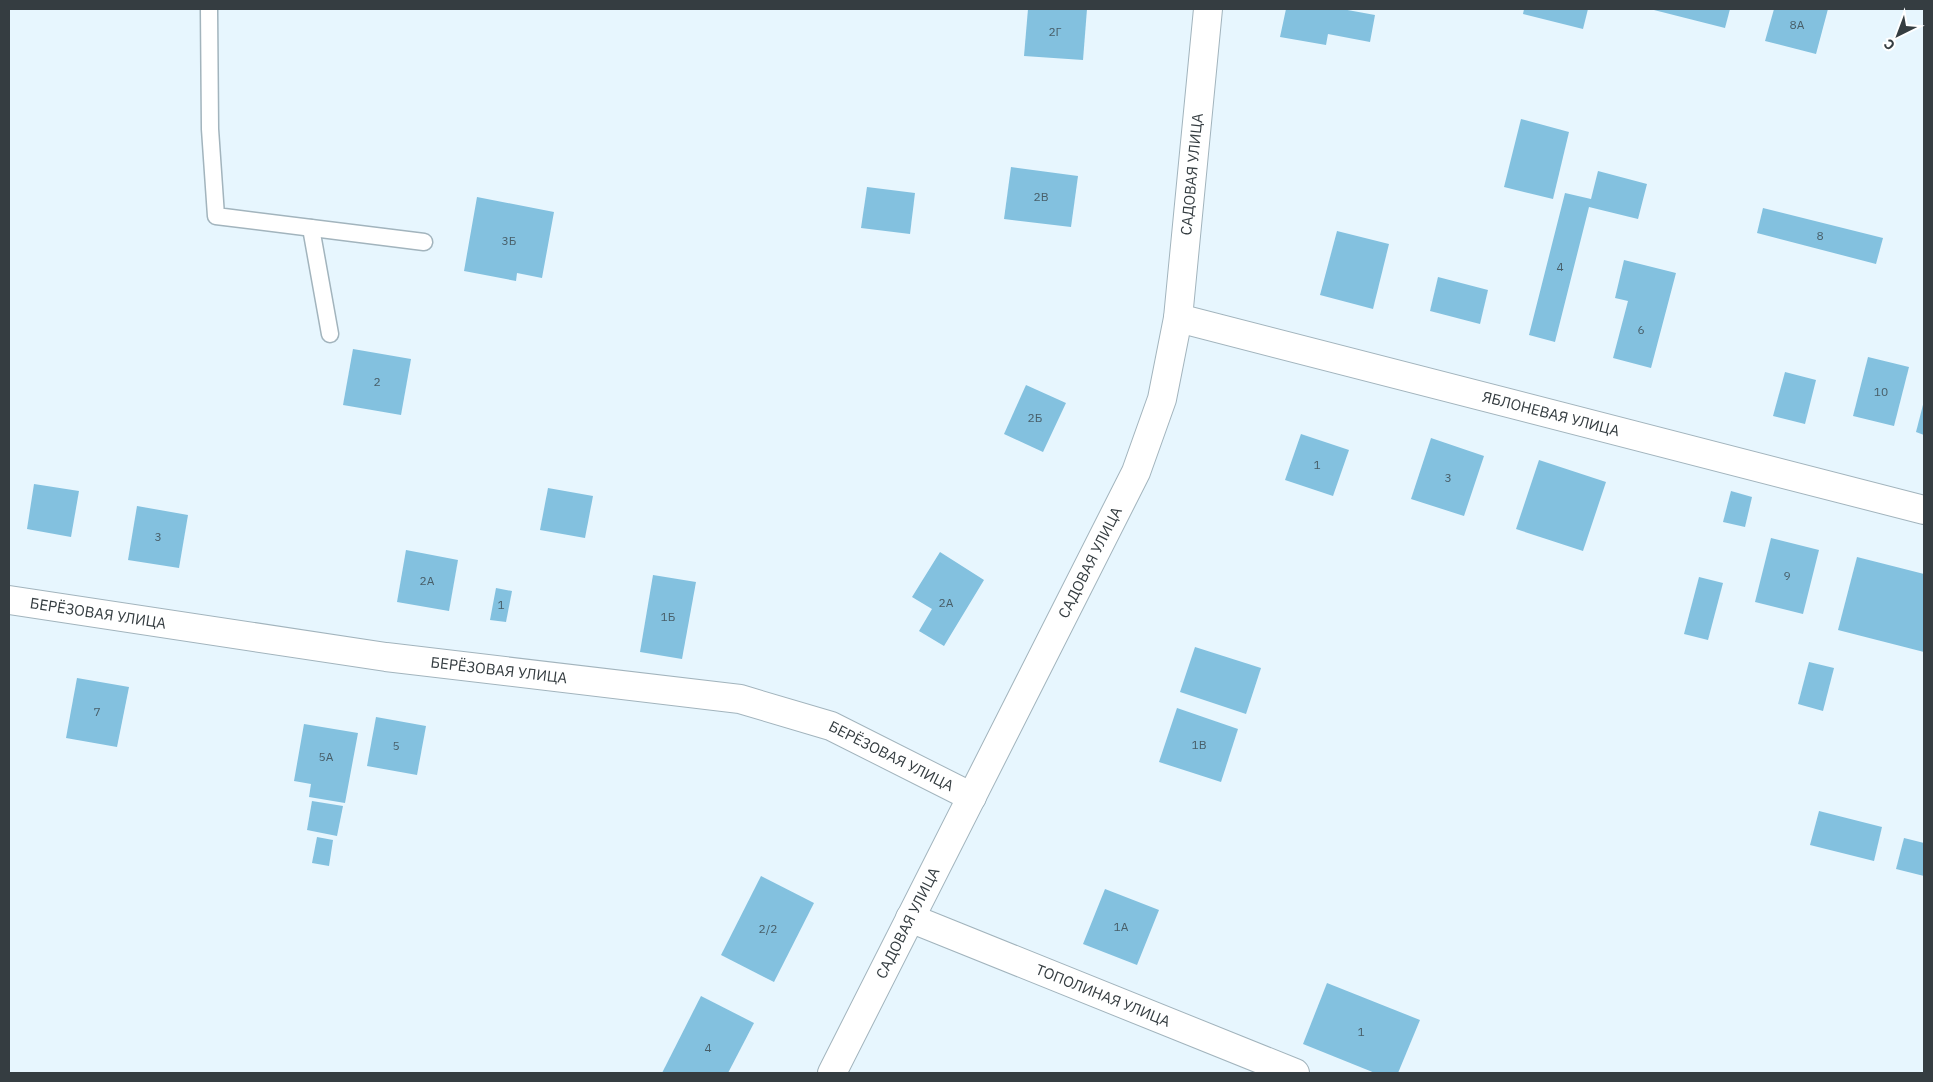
<svg xmlns="http://www.w3.org/2000/svg" width="1933" height="1082" font-family="'IBM Plex Sans',sans-serif">
<style>
.building{fill:#83c1df}
.lines{fill:none;stroke-linecap:round;stroke-linejoin:round}
.service-casing{stroke:#a2b4bd;stroke-width:19}
.minor-casing{stroke:#a2b4bd;stroke-width:30}
.service{stroke:#fff;stroke-width:16}
.minor{stroke:#fff;stroke-width:28}
.labels{text-anchor:middle;stroke-width:4.5;stroke-linejoin:round;paint-order:stroke}
.number-label{font-size:12px;fill:#485e68}
.street-label{font-size:15px;fill:#353d41;stroke:#fff}
</style>
<rect width="100%" height="100%" fill="#e7f6fe"/>
<!-- building -->
<g class="building">
<polygon points="1028,9 1087,9 1083,60 1024,56"/>
<polygon points="1286,9 1342,9 1375,15 1370,42 1328,34 1326,45 1280,37"/>
<polygon points="1524,9 1588,9 1583,29 1523,14"/>
<polygon points="1650,9 1730,9 1725,28"/>
<polygon points="1774,9 1828,9 1816,54 1765,41"/>
<polygon points="1521,119 1569,132 1553,199 1504,187"/>
<polygon points="1011,167 1078,176 1071,227 1004,219"/>
<polygon points="1598,171 1647,184 1638,219 1589,207 1555,342 1529,335 1565,193 1591,199"/>
<polygon points="867,187 915,193 910,234 861,228"/>
<polygon points="477,197 554,212 542,278 517,273 516,281 464,271"/>
<polygon points="1763,208 1883,238 1876,264 1757,233"/>
<polygon points="1337,231 1389,244 1373,309 1320,295"/>
<polygon points="1624,260 1676,273 1651,368 1613,358 1628,301 1615,298"/>
<polygon points="1438,277 1488,290 1480,324 1430,311"/>
<polygon points="353,349 411,359 401,415 343,405"/>
<polygon points="1868,357 1909,367 1894,426 1853,416"/>
<polygon points="1785,372 1816,380 1805,424 1773,416"/>
<polygon points="1026,385 1066,403 1043,452 1004,434"/>
<polygon points="1924,401 1924,435 1916,432"/>
<polygon points="1301,434 1349,450 1333,496 1285,480"/>
<polygon points="1431,438 1484,456 1464,516 1411,499"/>
<polygon points="1539,460 1606,482 1583,551 1516,529"/>
<polygon points="34,484 79,491 71,537 27,529"/>
<polygon points="548,488 593,496 585,538 540,530"/>
<polygon points="1731,491 1752,497 1745,527 1723,522"/>
<polygon points="137,506 188,515 179,568 128,560"/>
<polygon points="1771,538 1819,550 1803,614 1755,602"/>
<polygon points="406,550 458,560 449,611 397,602"/>
<polygon points="940,552 984,580 944,646 919,631 932,609 912,597"/>
<polygon points="1857,557 1924,574 1924,652 1838,630"/>
<polygon points="653,575 696,582 682,659 640,652"/>
<polygon points="1699,577 1723,583 1708,640 1684,634"/>
<polygon points="496,588 512,591 506,622 490,620"/>
<polygon points="1195,647 1261,668 1246,714 1180,692"/>
<polygon points="1809,662 1834,668 1823,711 1798,704"/>
<polygon points="77,678 129,687 117,747 66,738"/>
<polygon points="1177,708 1238,729 1221,782 1159,762"/>
<polygon points="376,717 426,726 417,775 367,766"/>
<polygon points="304,724 358,733 345,803 309,797 311,784 294,781"/>
<polygon points="312,801 343,806 337,836 307,830"/>
<polygon points="1819,811 1882,827 1874,861 1810,845"/>
<polygon points="317,837 333,840 329,866 312,863"/>
<polygon points="1904,838 1924,843 1924,876 1896,869"/>
<polygon points="761,876 814,903 774,982 721,955"/>
<polygon points="1105,889 1159,910 1137,965 1083,944"/>
<polygon points="1327,983 1420,1020 1398,1073 1375,1073 1303,1044"/>
<polygon points="701,996 754,1023 728,1073 662,1073"/>
</g>
<g class="lines">
<defs>
<g id="service">
<polyline points="209,9 210,129 216,216 424,242"/>
<polyline points="311,228 330,334"/>
</g>
<g id="minor">
<path id="s1" d="M1178,318L1924,510"/>
<path id="s2" d="M9,600L386,657L740,699L831,726L972,797"/>
<path id="s3" d="M910,918L1295,1073"/>
<path id="s4" d="M832,1073L1136,472L1162,399L1178,318L1208,9"/>
</g>
</defs>
<!-- service casing -->
<use href="#service" class="service-casing"/>
<!-- minor casing -->
<use href="#minor" class="minor-casing"/>
<!-- service -->
<use href="#service" class="service"/>
<!-- minor -->
<use href="#minor" class="minor"/>
</g>
<g class="labels">
<!-- number labels -->
<g class="number-label">
<text x="1797" y="29">8А</text>
<text x="1055" y="36">2Г</text>
<text x="1041" y="201">2В</text>
<text x="1820" y="240">8</text>
<text x="509" y="245">3Б</text>
<text x="1560" y="271">4</text>
<text x="1641" y="334">6</text>
<text x="377" y="386">2</text>
<text x="1881" y="396">10</text>
<text x="1035" y="422">2Б</text>
<text x="1317" y="469">1</text>
<text x="1448" y="482">3</text>
<text x="158" y="541">3</text>
<text x="1787" y="580">9</text>
<text x="427" y="585">2А</text>
<text x="946" y="607">2А</text>
<text x="501" y="609">1</text>
<text x="668" y="621">1Б</text>
<text x="97" y="716">7</text>
<text x="1199" y="749">1В</text>
<text x="396" y="750">5</text>
<text x="326" y="761">5А</text>
<text x="1121" y="931">1А</text>
<text x="768" y="933">2/2</text>
<text x="1361" y="1036">1</text>
<text x="708" y="1052">4</text>
</g>
<!-- street labels -->
<g class="street-label">
<text dy="5" stroke="none"><textPath href="#s4" startOffset="978">САДОВАЯ УЛИЦА</textPath></text>
<text dy="5" stroke="none"><textPath href="#s1" startOffset="385">ЯБЛОНЕВАЯ УЛИЦА</textPath></text>
<text dy="5" stroke="none"><textPath href="#s4" startOffset="572">САДОВАЯ УЛИЦА</textPath></text>
<text dy="5" stroke="none"><textPath href="#s2" startOffset="90">БЕРЁЗОВАЯ УЛИЦА</textPath></text>
<text dy="5" stroke="none"><textPath href="#s2" startOffset="495">БЕРЁЗОВАЯ УЛИЦА</textPath></text>
<text dy="5" stroke="none"><textPath href="#s2" startOffset="900">БЕРЁЗОВАЯ УЛИЦА</textPath></text>
<text dy="5" stroke="none"><textPath href="#s4" startOffset="168">САДОВАЯ УЛИЦА</textPath></text>
<text dy="5" stroke="none"><textPath href="#s3" startOffset="208">ТОПОЛИНАЯ УЛИЦА</textPath></text>
</g>
</g>
<!-- border -->
<rect width="1933" height="1082" fill="none" stroke="#353d41" stroke-width="20"/>
<!-- north arrow -->
<g transform="translate(1898 35) rotate(222)" stroke="#ffffff" stroke-width="4" paint-order="stroke">
<path d="M0-4L9 19L0 12L-9 19Z" fill="#353d41"/>
<text y="-8" font-size="14" font-weight="bold" text-anchor="middle" fill="#353d41">С</text>
</g>
</svg>
